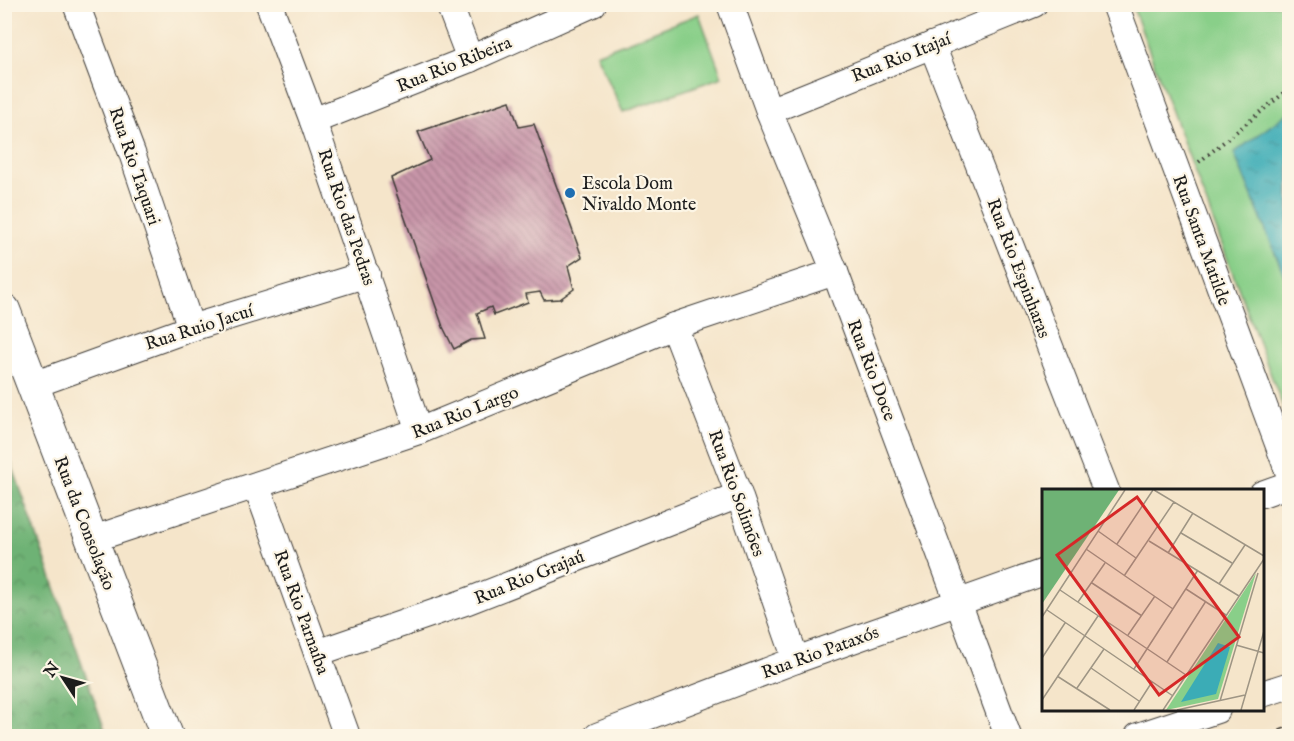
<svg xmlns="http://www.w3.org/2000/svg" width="1294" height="741" font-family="'IM FELL English',serif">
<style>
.green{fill:#89cf89;stroke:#527652;stroke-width:1.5}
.forest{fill:url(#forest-crowns);stroke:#456748;stroke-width:1.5}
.water{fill:url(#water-ripples);stroke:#2c6469;stroke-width:1.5}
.building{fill:url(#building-back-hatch)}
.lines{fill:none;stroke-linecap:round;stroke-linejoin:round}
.minor-casing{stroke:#3d3a36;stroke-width:28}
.tertiary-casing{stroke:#3d3a36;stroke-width:34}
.path{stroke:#3d3a36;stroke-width:4;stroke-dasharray:1.5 4.5;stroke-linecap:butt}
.minor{stroke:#fff;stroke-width:26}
.tertiary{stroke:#fff;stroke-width:32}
.poi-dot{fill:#1f6fb2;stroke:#fcf5e5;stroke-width:2}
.labels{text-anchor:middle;stroke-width:4.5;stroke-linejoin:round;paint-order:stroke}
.street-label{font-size:18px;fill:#1c1c1c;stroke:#fcf5e5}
.poi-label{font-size:18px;fill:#1c1c1c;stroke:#fcf5e5;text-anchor:start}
.inset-road{fill:none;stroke:#9e9584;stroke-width:1.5}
.view{fill:#d62828;fill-opacity:0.15;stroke:#d62828;stroke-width:3}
.inset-edge{fill:none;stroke:#1c1c1c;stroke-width:3}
</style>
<defs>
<pattern id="forest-crowns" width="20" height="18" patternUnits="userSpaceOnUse" patternTransform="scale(1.5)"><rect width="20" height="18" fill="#6eb275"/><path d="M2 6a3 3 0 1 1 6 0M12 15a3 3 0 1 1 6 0" fill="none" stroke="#5a905f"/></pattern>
<pattern id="water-ripples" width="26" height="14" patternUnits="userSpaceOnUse" patternTransform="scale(1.5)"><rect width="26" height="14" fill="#3bacb6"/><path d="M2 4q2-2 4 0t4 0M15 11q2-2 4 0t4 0" fill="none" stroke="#318b93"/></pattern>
<pattern id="building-back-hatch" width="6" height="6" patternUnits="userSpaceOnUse" patternTransform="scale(1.5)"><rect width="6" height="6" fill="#c895a9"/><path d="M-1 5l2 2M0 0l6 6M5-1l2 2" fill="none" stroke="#a27989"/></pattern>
</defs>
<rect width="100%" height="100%" fill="#fcf5e5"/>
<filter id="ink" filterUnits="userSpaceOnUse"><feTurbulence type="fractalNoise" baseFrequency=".0167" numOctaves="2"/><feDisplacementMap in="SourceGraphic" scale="12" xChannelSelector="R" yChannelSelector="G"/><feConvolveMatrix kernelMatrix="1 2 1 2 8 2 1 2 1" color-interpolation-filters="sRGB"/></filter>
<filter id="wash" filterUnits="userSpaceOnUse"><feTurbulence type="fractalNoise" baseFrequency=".008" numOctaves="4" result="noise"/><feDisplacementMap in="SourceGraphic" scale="24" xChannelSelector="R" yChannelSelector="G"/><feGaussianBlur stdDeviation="1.35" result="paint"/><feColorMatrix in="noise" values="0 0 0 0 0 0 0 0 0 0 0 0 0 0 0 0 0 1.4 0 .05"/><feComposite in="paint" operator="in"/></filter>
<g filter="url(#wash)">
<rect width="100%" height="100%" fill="#f5e5ca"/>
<!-- green -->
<g class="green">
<polygon points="1132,5 1281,5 1289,16 1289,423"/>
<polygon points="699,14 722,77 623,112 596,54"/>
</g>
<!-- forest -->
<polygon class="forest" points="5,445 107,736 5,736"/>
<!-- water -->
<polygon class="water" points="1289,112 1289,287 1234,153"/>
<g id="blocks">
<!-- building -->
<g class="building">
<polygon points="510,101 519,127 534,124 582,257 568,266 574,289 560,299 544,300 540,292 526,294 528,302 494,315 491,307 477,313 485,339 471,340 454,349 443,327 391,178 430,160 418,132"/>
<polygon points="1290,726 1290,736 1282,736 1280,730"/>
</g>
</g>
</g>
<g filter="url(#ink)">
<use href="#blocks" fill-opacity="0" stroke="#3d3a36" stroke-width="1.5"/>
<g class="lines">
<defs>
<g id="minor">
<polyline points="76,4 132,153 191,328"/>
<polyline points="269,4 313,121 419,431"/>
<polyline points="449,4 470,59"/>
<polyline points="730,4 769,111 835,272 1008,736"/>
<polyline points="1115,4 1290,476"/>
<polyline points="932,45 1106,490"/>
<polyline points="769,111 1034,4"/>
<polyline points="313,121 470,59 593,4"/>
<polyline points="674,326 739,495 796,660"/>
<polyline points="33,385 191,328 367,274"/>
<polyline points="257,487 347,736"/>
<polyline points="1262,494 1290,484"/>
<polyline points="90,540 419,431 674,326 835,272"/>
<polyline points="317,653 468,601 739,495"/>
<polyline points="1262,694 1290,685"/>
<polyline points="597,736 796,660 1044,572"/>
<polyline points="1138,736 1217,710"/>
</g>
<polyline id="tertiary" points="4,310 167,736"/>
</defs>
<!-- minor casing -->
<use href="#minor" class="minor-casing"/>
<!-- tertiary casing -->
<use href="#tertiary" class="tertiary-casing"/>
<!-- path -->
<polyline class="path" points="1199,162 1284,93 1290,85"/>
<!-- minor -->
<use href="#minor" class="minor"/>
<!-- tertiary -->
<use href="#tertiary" class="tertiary"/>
</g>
</g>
<!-- markers -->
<circle class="poi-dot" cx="570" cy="193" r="6"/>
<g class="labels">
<!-- street labels -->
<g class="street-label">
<text transform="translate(901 57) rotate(-22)" y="6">Rua Rio Itajaí</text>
<text transform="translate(454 64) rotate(-22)" y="6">Rua Rio Ribeira</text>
<text transform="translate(135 166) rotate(71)" y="6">Rua Rio Taquari</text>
<text transform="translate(347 217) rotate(71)" y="6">Rua Rio das Pedras</text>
<text transform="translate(1202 240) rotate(70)" y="6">Rua Santa Matilde</text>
<text transform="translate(1019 268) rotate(69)" y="6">Rua Rio Espinharas</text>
<text transform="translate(199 327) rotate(-18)" y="6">Rua Ruio Jacuí</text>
<text transform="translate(872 370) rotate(69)" y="6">Rua Rio Doce</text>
<text transform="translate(465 412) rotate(-22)" y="6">Rua Rio Largo</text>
<text transform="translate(737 493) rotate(70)" y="6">Rua Rio Solimões</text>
<text transform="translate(85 523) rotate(69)" y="6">Rua da Consolação</text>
<text transform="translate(529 577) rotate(-22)" y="6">Rua Rio Grajaú</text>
<text transform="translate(302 612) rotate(70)" y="6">Rua Rio Parnaíba</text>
<text transform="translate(820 652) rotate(-20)" y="6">Rua Rio Pataxós</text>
</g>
<!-- poi labels -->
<g class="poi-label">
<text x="582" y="189">Escola Dom<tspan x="582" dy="21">Nivaldo Monte</tspan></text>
</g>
</g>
<!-- overview -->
<g transform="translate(1042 489)">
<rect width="222" height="222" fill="#f5e5ca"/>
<path d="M214,84L176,210L124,221Z" fill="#89cf89"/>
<path d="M0,1H77L0,115Z" fill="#6eb275"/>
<path d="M176,154L188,158L174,205L139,213Z" fill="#3bacb6"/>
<path class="inset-road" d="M112,1L222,67M56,42L94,69M139,44L190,74M107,52L197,107M75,55L111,1M44,60L131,120M126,64L151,24M82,87L132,13M50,94L100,127M177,95L203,56M144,100L184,126M18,101L144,186M36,113L63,74M5,121L131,207M0,128L83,1M86,146L113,107M194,156L222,164M0,169L23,134M125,173L164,112M49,179L97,212M92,180L156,81M15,187L68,221M35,199L62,160M0,211L56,127M178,212L216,84M92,221L110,193M121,221L222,70M135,221L203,206M199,221L222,142"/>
<path class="view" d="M95,8L197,148L117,206L15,66Z"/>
<rect width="222" height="222" class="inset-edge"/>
</g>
<!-- margin -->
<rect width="1294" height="741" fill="none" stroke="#fcf5e5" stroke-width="24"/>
<!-- north arrow -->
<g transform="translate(63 678) rotate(306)" stroke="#fcf5e5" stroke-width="4.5" paint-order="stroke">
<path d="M0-4.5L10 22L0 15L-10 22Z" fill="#1c1c1c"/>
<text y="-9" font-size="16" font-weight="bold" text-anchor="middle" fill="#1c1c1c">N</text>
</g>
</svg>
